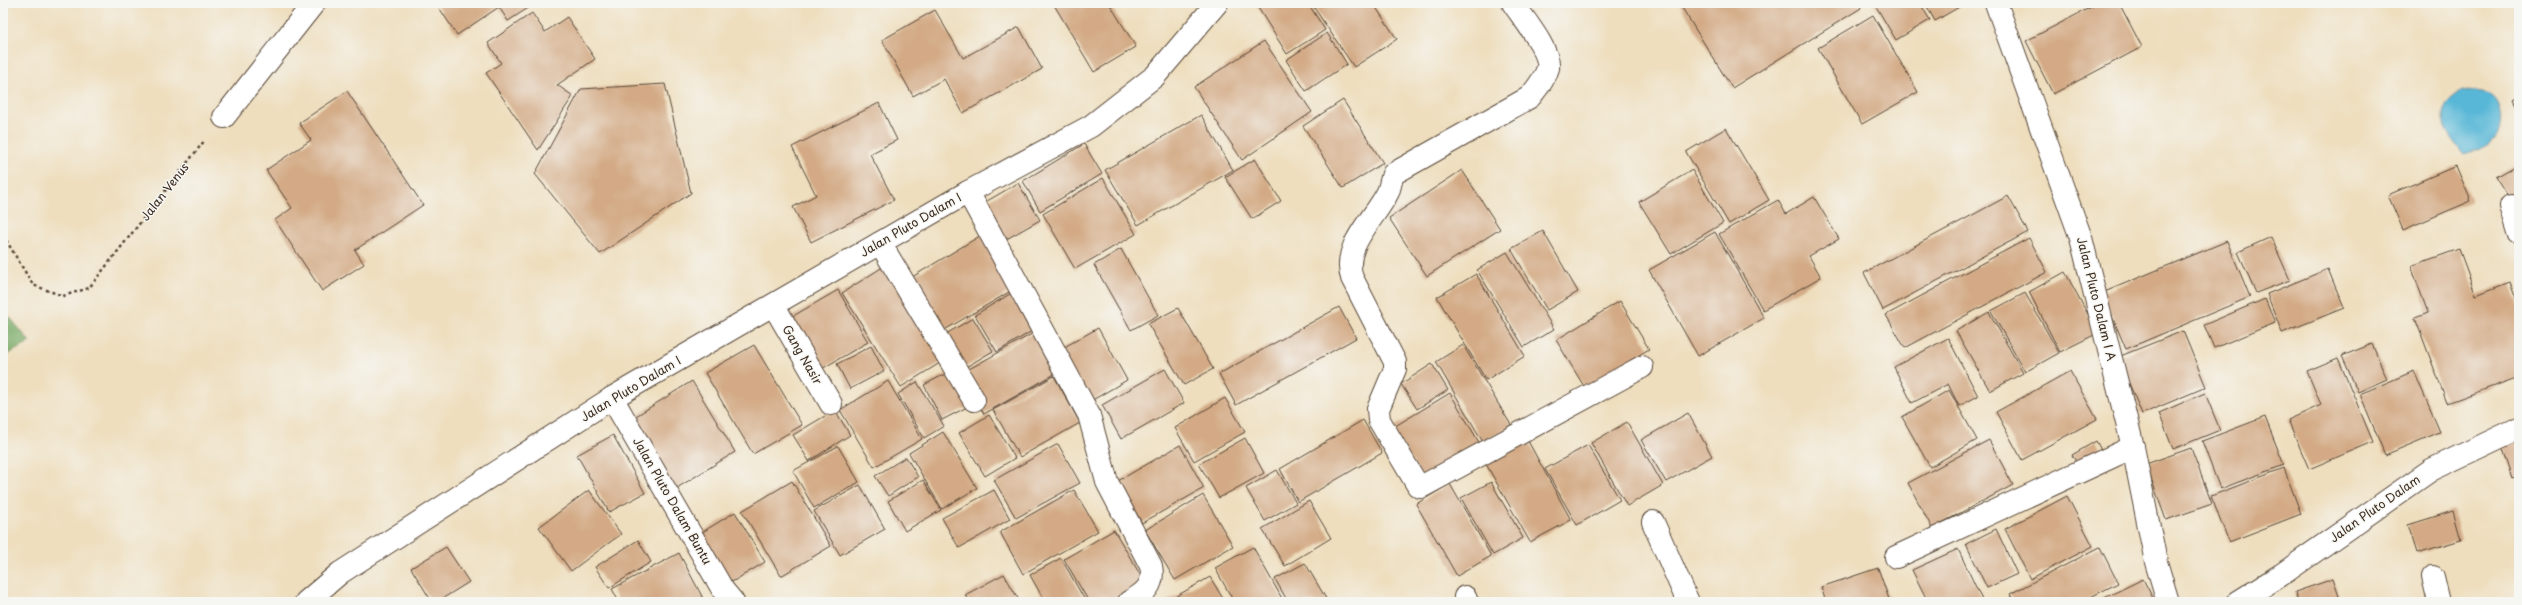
<svg xmlns="http://www.w3.org/2000/svg" width="2522" height="605" font-family="'Playpen Sans',sans-serif">
<style>
.forest{fill:#7aab66;stroke:#5a6a42}
.water{fill:#59b7d7;stroke:#4a707a}
.building{fill:#d3aa85}
.lines{fill:none;stroke-linecap:round;stroke-linejoin:round}
.minor-casing{stroke:#564536;stroke-width:24}
.tertiary-casing{stroke:#564536;stroke-width:24}
.path{stroke:#564536;stroke-width:2.5;stroke-dasharray:3 3;stroke-linecap:butt}
.minor{stroke:#fff;stroke-width:22}
.tertiary{stroke:#fff;stroke-width:22}
.labels{text-anchor:middle;stroke-width:3;stroke-linejoin:round;paint-order:stroke}
.street-label{font-size:12px;fill:#3b2a1e;stroke:#f6f6f2}
</style>
<rect width="100%" height="100%" fill="#f6f6f2"/>
<filter id="ink" filterUnits="userSpaceOnUse"><feTurbulence type="fractalNoise" baseFrequency=".025" numOctaves="2"/><feDisplacementMap in="SourceGraphic" scale="8" xChannelSelector="R" yChannelSelector="G"/><feConvolveMatrix kernelMatrix="1 2 1 2 8 2 1 2 1" color-interpolation-filters="sRGB"/></filter>
<filter id="wash" filterUnits="userSpaceOnUse"><feTurbulence type="fractalNoise" baseFrequency=".012" numOctaves="4" result="noise"/><feDisplacementMap in="SourceGraphic" scale="16" xChannelSelector="R" yChannelSelector="G"/><feGaussianBlur stdDeviation="0.9" result="paint"/><feColorMatrix in="noise" values="0 0 0 0 0 0 0 0 0 0 0 0 0 0 0 0 0 1.4 0 .05"/><feComposite in="paint" operator="in"/></filter>
<g filter="url(#wash)">
<rect width="100%" height="100%" fill="#eedebe"/>
<!-- forest -->
<polygon class="forest" points="3,309 30,342 3,357"/>
<!-- water -->
<path class="water" d="M2462,90C2470,92 2480,92 2487,94C2504,100 2504,131 2493,141C2487,148 2473,151 2464,154C2453,141 2436,124 2446,105C2449,99 2458,94 2462,90Z"/>
<g id="blocks">
<!-- building -->
<g class="building">
<polygon points="78,3 87,3 84,7"/>
<polygon points="436,3 531,3 533,5 508,21 499,7 457,35"/>
<polygon points="1053,3 1109,3 1136,47 1094,72"/>
<polygon points="1255,3 1308,3 1325,30 1287,54"/>
<polygon points="1311,3 1373,3 1397,39 1354,67"/>
<polygon points="1679,3 1858,3 1861,8 1732,88"/>
<polygon points="1874,3 1920,3 1930,20 1896,40"/>
<polygon points="1925,3 1966,3 1935,21"/>
<polygon points="2099,3 2119,3 2142,47 2053,94 2026,41"/>
<polygon points="935,10 963,58 1019,27 1042,69 963,113 944,79 913,96 882,40"/>
<polygon points="532,13 545,32 567,17 595,59 557,85 573,96 538,150 486,73 501,63 488,43"/>
<polygon points="1873,15 1918,92 1862,124 1818,48"/>
<polygon points="1327,33 1347,64 1306,91 1286,60"/>
<polygon points="1264,41 1312,112 1242,160 1194,87"/>
<polygon points="665,84 691,193 600,254 535,174 581,89"/>
<polygon points="347,91 423,205 355,250 364,264 322,291 275,220 292,208 266,170 311,140 299,123"/>
<polygon points="2519,96 2519,109 2514,99"/>
<polygon points="1343,100 1383,163 1343,188 1303,126"/>
<polygon points="879,103 897,140 870,154 894,200 811,242 793,207 816,195 792,147"/>
<polygon points="1201,115 1233,170 1138,225 1105,170"/>
<polygon points="1726,128 1769,200 1729,224 1686,152"/>
<polygon points="1084,144 1102,174 1040,211 1023,181"/>
<polygon points="1255,159 1281,201 1252,219 1225,177"/>
<polygon points="2519,164 2519,193 2510,199 2496,177"/>
<polygon points="2456,166 2471,201 2403,230 2388,195"/>
<polygon points="1462,170 1500,229 1427,276 1389,218"/>
<polygon points="1692,170 1723,223 1671,254 1639,202"/>
<polygon points="1103,178 1136,234 1075,269 1043,214"/>
<polygon points="1018,183 1040,220 1003,241 982,204"/>
<polygon points="2008,196 2028,232 1883,310 1864,273"/>
<polygon points="1814,197 1839,239 1809,256 1821,277 1763,310 1719,234 1778,200 1786,214"/>
<polygon points="1543,231 1578,292 1547,310 1511,249"/>
<polygon points="1715,232 1764,318 1698,356 1649,270"/>
<polygon points="983,234 1016,288 936,335 904,282"/>
<polygon points="2271,237 2290,280 2256,293 2238,252"/>
<polygon points="2029,238 2047,272 1905,348 1886,315"/>
<polygon points="2227,241 2250,297 2126,349 2102,293"/>
<polygon points="1121,249 1158,315 1131,330 1094,265"/>
<polygon points="2459,249 2476,295 2510,282 2519,306 2519,377 2447,403 2415,318 2428,313 2411,266"/>
<polygon points="1507,252 1554,329 1524,347 1477,270"/>
<polygon points="889,263 948,358 901,387 842,293"/>
<polygon points="2328,269 2344,308 2282,333 2267,294"/>
<polygon points="2065,272 2098,333 2060,352 2029,292"/>
<polygon points="1476,274 1525,356 1486,380 1437,297"/>
<polygon points="838,290 868,342 818,371 788,319"/>
<polygon points="1015,291 1037,328 997,352 975,315"/>
<polygon points="2025,293 2059,353 2025,372 1991,311"/>
<polygon points="2265,299 2275,323 2214,348 2204,325"/>
<polygon points="1620,301 1649,349 1585,388 1556,340"/>
<polygon points="1339,307 1356,338 1236,405 1219,374"/>
<polygon points="1178,308 1213,369 1184,385 1148,324"/>
<polygon points="1989,312 2023,373 1990,391 1956,331"/>
<polygon points="973,318 993,351 959,371 939,338"/>
<polygon points="1098,328 1127,380 1089,402 1059,350"/>
<polygon points="1037,331 1060,371 984,414 962,373"/>
<polygon points="2183,331 2206,387 2142,414 2118,357"/>
<polygon points="1948,338 1978,396 1959,406 1948,384 1912,403 1894,367"/>
<polygon points="2372,344 2387,379 2358,392 2342,356"/>
<polygon points="754,345 802,425 753,454 705,373"/>
<polygon points="1463,345 1511,425 1483,442 1436,362"/>
<polygon points="871,346 884,371 850,389 837,364"/>
<polygon points="2338,358 2373,442 2309,469 2288,420 2321,405 2307,371"/>
<polygon points="1432,364 1448,390 1417,409 1401,384"/>
<polygon points="1165,369 1184,403 1121,439 1102,405"/>
<polygon points="951,371 969,406 942,420 924,385"/>
<polygon points="2070,371 2097,419 2022,460 1996,412"/>
<polygon points="2414,371 2440,432 2385,455 2360,394"/>
<polygon points="1054,376 1080,423 1020,457 993,410"/>
<polygon points="692,381 735,452 672,491 628,421"/>
<polygon points="888,381 922,439 874,467 840,410"/>
<polygon points="917,382 944,426 924,438 898,394"/>
<polygon points="1949,390 1977,440 1930,467 1902,417"/>
<polygon points="1450,393 1480,444 1422,478 1392,428"/>
<polygon points="2205,393 2220,430 2173,449 2159,413"/>
<polygon points="1225,398 1245,432 1194,461 1175,428"/>
<polygon points="835,410 850,435 809,461 793,435"/>
<polygon points="1688,413 1712,456 1666,482 1641,440"/>
<polygon points="989,415 1015,458 985,476 959,433"/>
<polygon points="2265,417 2284,465 2220,489 2202,441"/>
<polygon points="1363,420 1382,453 1298,502 1280,469"/>
<polygon points="1627,422 1663,485 1627,506 1591,443"/>
<polygon points="943,432 977,488 942,509 909,453"/>
<polygon points="613,435 645,493 609,512 577,455"/>
<polygon points="1245,438 1264,473 1219,498 1199,464"/>
<polygon points="1989,440 2013,485 1932,528 1908,483"/>
<polygon points="1528,441 1571,520 1530,542 1486,464"/>
<polygon points="2096,441 2105,457 2081,470 2072,455"/>
<polygon points="2519,441 2519,477 2513,479 2502,446"/>
<polygon points="1058,444 1080,483 1016,518 994,480"/>
<polygon points="1180,445 1204,488 1142,523 1118,481"/>
<polygon points="1588,445 1620,500 1577,525 1545,469"/>
<polygon points="838,446 859,482 814,508 793,471"/>
<polygon points="2191,448 2212,504 2166,520 2146,464"/>
<polygon points="906,457 918,477 888,496 875,476"/>
<polygon points="2284,468 2301,514 2229,542 2211,496"/>
<polygon points="1277,470 1296,503 1265,521 1246,488"/>
<polygon points="923,480 941,510 905,531 888,501"/>
<polygon points="792,481 831,546 781,576 742,511"/>
<polygon points="1491,482 1523,538 1493,555 1461,498"/>
<polygon points="1450,484 1491,556 1457,576 1416,504"/>
<polygon points="860,485 885,529 840,555 814,511"/>
<polygon points="589,490 621,534 571,571 539,527"/>
<polygon points="994,490 1010,519 959,548 942,518"/>
<polygon points="1074,490 1098,531 1023,574 1000,532"/>
<polygon points="1203,495 1233,546 1175,580 1145,530"/>
<polygon points="2067,496 2093,546 2030,579 2005,529"/>
<polygon points="1309,501 1331,538 1285,566 1262,529"/>
<polygon points="2453,511 2461,540 2417,553 2408,525"/>
<polygon points="735,512 765,562 727,585 696,536"/>
<polygon points="1996,529 2017,574 1987,588 1966,544"/>
<polygon points="1114,530 1145,583 1113,602 1089,602 1064,559"/>
<polygon points="638,540 651,562 609,588 595,567"/>
<polygon points="446,547 469,582 437,602 432,602 411,568"/>
<polygon points="1253,547 1284,602 1234,602 1215,568"/>
<polygon points="2100,547 2118,583 2081,602 2014,602 2010,594"/>
<polygon points="1958,549 1983,602 1928,602 1912,570"/>
<polygon points="679,553 705,602 619,602 612,589"/>
<polygon points="1061,558 1086,602 1045,602 1030,575"/>
<polygon points="1305,563 1328,602 1288,602 1275,579"/>
<polygon points="1878,568 1890,602 1826,602 1821,587"/>
<polygon points="1004,574 1020,602 969,602 965,595"/>
<polygon points="1210,577 1225,602 1166,602"/>
<polygon points="2143,579 2155,602 2096,602"/>
<polygon points="2333,579 2341,602 2298,602 2295,592"/>
</g>
</g>
</g>
<g filter="url(#ink)">
<use href="#blocks" fill-opacity="0" stroke="#564536" stroke-width="1"/>
<g class="lines">
<defs>
<g id="minor">
<path d="M1513,3C1522,17 1551,51 1548,68C1545,79 1537,88 1530,97L1393,174C1391,180 1390,187 1388,192C1375,219 1341,246 1352,278L1395,362V369L1378,409L1379,420L1418,486L1421,487L1642,367"/>
<polyline points="1996,3 2081,238 2133,447 2156,562 2168,602"/>
<polyline points="224,117 314,3"/>
<path d="M968,192L1089,415L1107,482L1151,566C1155,585 1145,593 1129,602"/>
<polyline points="2511,206 2519,232"/>
<polyline points="880,243 974,400"/>
<polyline points="774,306 831,404"/>
<polyline points="612,398 723,590 733,602"/>
<polyline points="1653,522 1688,602"/>
<polyline points="1896,557 2133,447"/>
<polyline points="2433,577 2439,602"/>
<polyline points="1465,597 1467,602"/>
<polyline points="306,602 340,573 612,398 968,192 1091,126 1155,76 1217,3"/>
</g>
<polyline id="tertiary" points="2238,602 2281,575 2431,470 2519,428"/>
</defs>
<!-- minor casing -->
<use href="#minor" class="minor-casing"/>
<!-- tertiary casing -->
<use href="#tertiary" class="tertiary-casing"/>
<!-- path -->
<polyline class="path" points="3,235 33,285 63,296 89,288 205,140"/>
<!-- minor -->
<use href="#minor" class="minor"/>
<!-- tertiary -->
<use href="#tertiary" class="tertiary"/>
</g>
</g>
<g class="labels">
<!-- street labels -->
<g class="street-label">
<text transform="translate(165 192) rotate(-52)" y="4">Jalan Venus</text>
<text transform="translate(911 225) rotate(-30)" y="4">Jalan Pluto Dalam I</text>
<text transform="translate(2096 299) rotate(76)" y="4">Jalan Pluto Dalam I A</text>
<text transform="translate(802 355) rotate(60)" y="4">Gang Nasir</text>
<text transform="translate(631 389) rotate(-31)" y="4">Jalan Pluto Dalam I</text>
<text transform="translate(672 501) rotate(60)" y="4">Jalan Pluto Dalam Buntu</text>
<text transform="translate(2375 509) rotate(-35)" y="4">Jalan Pluto Dalam</text>
</g>
</g>
<!-- margin -->
<rect width="2522" height="605" fill="none" stroke="#f6f6f2" stroke-width="16"/>
</svg>
